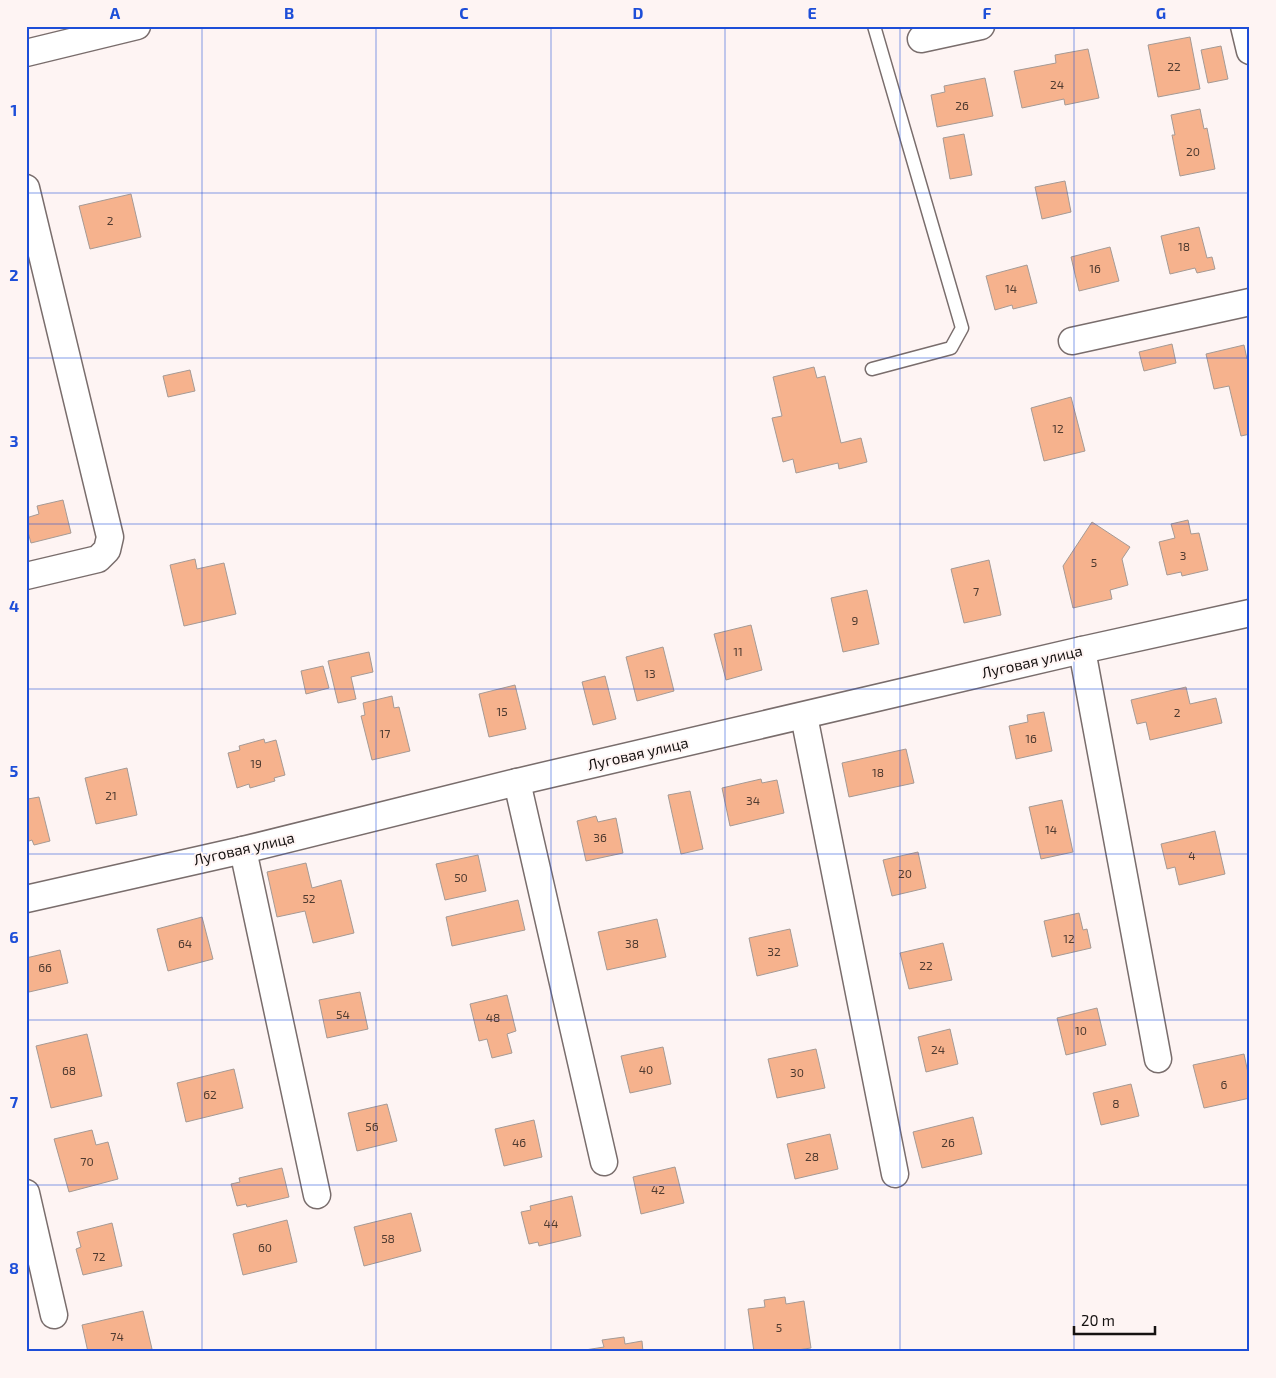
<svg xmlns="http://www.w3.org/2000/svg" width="1276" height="1378" font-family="'Exo 2',sans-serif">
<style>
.building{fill:#f6b28d;stroke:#a59a95}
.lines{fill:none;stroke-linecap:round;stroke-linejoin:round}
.service-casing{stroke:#796d6c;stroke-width:15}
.minor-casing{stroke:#796d6c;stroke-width:29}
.service{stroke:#fff;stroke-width:12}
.minor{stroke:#fff;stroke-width:26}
.grid{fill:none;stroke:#1d4ed8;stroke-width:1;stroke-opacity:0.55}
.labels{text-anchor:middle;stroke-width:4;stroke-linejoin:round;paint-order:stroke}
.number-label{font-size:12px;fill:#4e3a30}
.street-label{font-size:15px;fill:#161211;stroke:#fef4f3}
.neatline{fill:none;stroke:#1d4ed8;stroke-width:2}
.grid-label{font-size:16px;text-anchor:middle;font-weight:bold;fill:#1d4ed8}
</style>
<rect width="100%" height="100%" fill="#fef4f3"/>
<!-- building -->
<g class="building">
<polygon points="1190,37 1200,89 1158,97 1148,45"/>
<polygon points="1221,46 1228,79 1208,83 1201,50"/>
<polygon points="1088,49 1099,98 1065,105 1064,99 1022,108 1014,71 1056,63 1055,55"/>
<polygon points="985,78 993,116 937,127 931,95 945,92 944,86"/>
<polygon points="1200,109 1204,129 1207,128 1215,169 1180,176 1172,135 1175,135 1171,115"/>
<polygon points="964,134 972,175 950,179 943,138"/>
<polygon points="1065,181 1071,212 1042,219 1035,187"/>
<polygon points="131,194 141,237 90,249 79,206"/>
<polygon points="1199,227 1207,258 1212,257 1215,269 1197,273 1195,268 1170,274 1161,236"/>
<polygon points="1110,247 1119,281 1079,291 1071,257"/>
<polygon points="1027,265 1037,303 1013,309 1012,305 995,310 986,276"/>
<polygon points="1172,344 1176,363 1144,371 1139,352"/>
<polygon points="1244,345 1247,359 1250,359 1250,434 1241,436 1229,386 1214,389 1206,354"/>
<polygon points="814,367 817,378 825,376 841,443 861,438 867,462 839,469 838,463 796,473 793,459 783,462 772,418 782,416 773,377"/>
<polygon points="190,370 195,391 168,397 163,376"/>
<polygon points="1071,397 1085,451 1044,461 1031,408"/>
<polygon points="63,500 71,533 31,543 26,525 26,518 39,514 37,506"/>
<polygon points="1188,520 1191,534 1199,533 1208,570 1182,576 1181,572 1167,575 1159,542 1175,538 1171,524"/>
<polygon points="1092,522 1130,547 1122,559 1128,585 1110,590 1112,599 1073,608 1063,566"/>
<polygon points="195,559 197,569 224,563 236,614 184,626 170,565"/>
<polygon points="989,560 1001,615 964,623 951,569"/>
<polygon points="867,590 879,644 843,652 831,598"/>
<polygon points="751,625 762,670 726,680 714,634"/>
<polygon points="663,647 674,691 637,701 626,657"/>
<polygon points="369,652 373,672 351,677 356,699 338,703 328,661"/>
<polygon points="323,666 329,688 306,694 301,671"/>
<polygon points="605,676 616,719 593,725 582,682"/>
<polygon points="515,685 526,729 489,737 479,694"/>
<polygon points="1186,687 1190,704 1216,698 1222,723 1150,740 1146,722 1137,724 1131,700"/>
<polygon points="392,696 394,708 399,707 410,751 372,760 361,716 365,715 363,703"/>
<polygon points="1044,712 1052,751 1016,759 1009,726 1028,722 1027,715"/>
<polygon points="264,739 265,743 276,740 285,775 274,778 275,781 250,788 249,784 237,788 228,753 240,750 239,746"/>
<polygon points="906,749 914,783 849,797 842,763"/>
<polygon points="127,768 137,815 96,824 85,778"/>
<polygon points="761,779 762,783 777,780 784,813 730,826 722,788"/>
<polygon points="690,791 703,849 681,854 668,795"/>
<polygon points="26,794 28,799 39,797 50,841 34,845 32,840 26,842"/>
<polygon points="1062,800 1073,852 1041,859 1029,807"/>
<polygon points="596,816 598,822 616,818 623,853 586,861 577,821"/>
<polygon points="1215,831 1225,874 1179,885 1175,867 1167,869 1161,844"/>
<polygon points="918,852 926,888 892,896 883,860"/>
<polygon points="478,855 486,891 445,900 436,864"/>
<polygon points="306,863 312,888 341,880 354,933 313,943 305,911 277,917 267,872"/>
<polygon points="518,900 525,930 452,946 446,917"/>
<polygon points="1079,913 1083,930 1087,929 1091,948 1052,957 1044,921"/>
<polygon points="202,917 213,959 168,971 157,929"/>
<polygon points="657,919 666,957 607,970 598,932"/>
<polygon points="790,929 798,966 757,976 749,938"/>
<polygon points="943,943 952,980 909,989 900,953"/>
<polygon points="60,950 68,983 29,992 26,979 26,958"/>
<polygon points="360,992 368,1029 327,1038 319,1000"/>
<polygon points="507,995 516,1031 507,1034 512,1053 492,1058 487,1039 479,1041 470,1004"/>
<polygon points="1097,1008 1106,1045 1066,1055 1057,1018"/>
<polygon points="950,1029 958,1064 926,1072 918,1037"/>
<polygon points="87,1034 102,1096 51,1108 36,1046"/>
<polygon points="663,1047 671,1084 630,1093 621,1056"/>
<polygon points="816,1049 825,1088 777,1098 768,1059"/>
<polygon points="1244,1054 1248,1073 1250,1073 1250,1098 1204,1108 1193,1065"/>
<polygon points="234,1069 243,1108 186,1122 177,1083"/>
<polygon points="1131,1084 1139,1116 1101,1125 1093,1093"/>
<polygon points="387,1104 397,1141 357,1151 348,1113"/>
<polygon points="973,1117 982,1154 922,1168 913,1132"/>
<polygon points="534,1120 542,1157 504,1166 495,1129"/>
<polygon points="92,1130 96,1145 108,1142 118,1179 69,1192 54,1139"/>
<polygon points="830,1134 838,1169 795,1179 787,1144"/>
<polygon points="675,1167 684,1203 641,1214 633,1177"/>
<polygon points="282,1168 289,1197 247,1207 246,1204 237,1206 231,1184 240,1182 239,1178"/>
<polygon points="572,1196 581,1236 539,1246 538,1242 529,1244 521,1212 531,1210 530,1206"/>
<polygon points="411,1213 421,1251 364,1266 354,1227"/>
<polygon points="287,1220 297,1262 243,1275 233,1234"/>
<polygon points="112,1223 122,1266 83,1275 76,1249 81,1247 77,1232"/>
<polygon points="785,1297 786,1304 804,1301 811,1348 784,1352 754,1352 748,1309 765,1307 764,1300"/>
<polygon points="143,1311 152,1349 139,1352 88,1352 82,1325"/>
<polygon points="624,1337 625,1344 642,1341 643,1352 585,1352 585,1350 604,1347 602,1340"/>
</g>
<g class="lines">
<defs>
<polyline id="service" points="872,369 951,348 962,328 874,26"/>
<g id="minor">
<polyline points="1244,26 1250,51"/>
<polyline points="921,39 981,26"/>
<polyline points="26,53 137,26"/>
<polyline points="26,188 110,537 107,550 98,559 26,576"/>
<polyline points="1072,341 1250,302"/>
<polyline points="1082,650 1158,1059"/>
<polyline points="804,716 895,1174"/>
<polyline points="517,782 604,1162"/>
<polyline points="243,850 317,1195"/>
<polyline points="26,899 243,850 517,782 1082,650 1250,613"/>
<polyline points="26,1193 54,1315"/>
</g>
</defs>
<!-- service casing -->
<use href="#service" class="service-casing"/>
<!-- minor casing -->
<use href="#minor" class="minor-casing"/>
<!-- service -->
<use href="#service" class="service"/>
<!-- minor -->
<use href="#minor" class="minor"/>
</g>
<!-- grid -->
<path class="grid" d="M202,26V1352M376,26V1352M551,26V1352M725,26V1352M900,26V1352M1074,26V1352M26,193H1250M26,358H1250M26,524H1250M26,689H1250M26,854H1250M26,1020H1250M26,1185H1250"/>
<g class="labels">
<!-- number labels -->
<g class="number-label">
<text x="1174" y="71">22</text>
<text x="1057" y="89">24</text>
<text x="962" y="110">26</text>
<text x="1193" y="156">20</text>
<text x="110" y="225">2</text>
<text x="1184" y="251">18</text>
<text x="1095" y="273">16</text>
<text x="1011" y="293">14</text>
<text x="1058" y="433">12</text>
<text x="1183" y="560">3</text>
<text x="1094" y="567">5</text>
<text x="976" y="596">7</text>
<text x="855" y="625">9</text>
<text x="738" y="656">11</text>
<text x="650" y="678">13</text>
<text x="502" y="716">15</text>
<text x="1177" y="717">2</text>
<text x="385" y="738">17</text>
<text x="1031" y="743">16</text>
<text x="256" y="768">19</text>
<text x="878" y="777">18</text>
<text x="111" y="800">21</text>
<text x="753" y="805">34</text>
<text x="1051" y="834">14</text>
<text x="600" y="842">36</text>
<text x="1192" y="860">4</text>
<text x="905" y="878">20</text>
<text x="461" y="882">50</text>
<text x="309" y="903">52</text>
<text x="1069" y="943">12</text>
<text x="185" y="948">64</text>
<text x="632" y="948">38</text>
<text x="774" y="956">32</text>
<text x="926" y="970">22</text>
<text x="45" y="972">66</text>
<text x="343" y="1019">54</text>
<text x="493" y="1022">48</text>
<text x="1081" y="1035">10</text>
<text x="938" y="1054">24</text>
<text x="646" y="1074">40</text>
<text x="69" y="1075">68</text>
<text x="797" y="1077">30</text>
<text x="1224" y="1089">6</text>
<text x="210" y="1099">62</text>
<text x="1116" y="1108">8</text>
<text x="372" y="1131">56</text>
<text x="519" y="1147">46</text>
<text x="948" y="1147">26</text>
<text x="812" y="1161">28</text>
<text x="87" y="1166">70</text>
<text x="658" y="1194">42</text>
<text x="551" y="1228">44</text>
<text x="388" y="1243">58</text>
<text x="265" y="1252">60</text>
<text x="99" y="1261">72</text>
<text x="779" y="1332">5</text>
<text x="117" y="1341">74</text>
</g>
<!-- street labels -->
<g class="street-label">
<text transform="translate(1032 662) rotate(-13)" y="5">Луговая улица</text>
<text transform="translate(638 754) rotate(-13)" y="5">Луговая улица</text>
<text transform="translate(244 849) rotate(-13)" y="5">Луговая улица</text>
</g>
</g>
<!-- border -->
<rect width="1276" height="1378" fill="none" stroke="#fef4f3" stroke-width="55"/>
<!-- scale -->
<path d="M1074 1326v8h81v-8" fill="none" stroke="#161211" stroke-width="2.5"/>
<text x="1081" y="1326" font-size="15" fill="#161211" stroke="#fef4f3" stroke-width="4" paint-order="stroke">20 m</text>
<rect x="28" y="28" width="1220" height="1322" class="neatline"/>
<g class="grid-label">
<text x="115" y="19">A</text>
<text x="289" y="19">B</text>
<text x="464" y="19">C</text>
<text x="638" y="19">D</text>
<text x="812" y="19">E</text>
<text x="987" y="19">F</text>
<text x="1161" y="19">G</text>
<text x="14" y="116">1</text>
<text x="14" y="281">2</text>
<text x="14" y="447">3</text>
<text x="14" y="612">4</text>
<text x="14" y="777">5</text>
<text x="14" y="943">6</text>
<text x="14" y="1108">7</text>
<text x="14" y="1274">8</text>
</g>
</svg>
